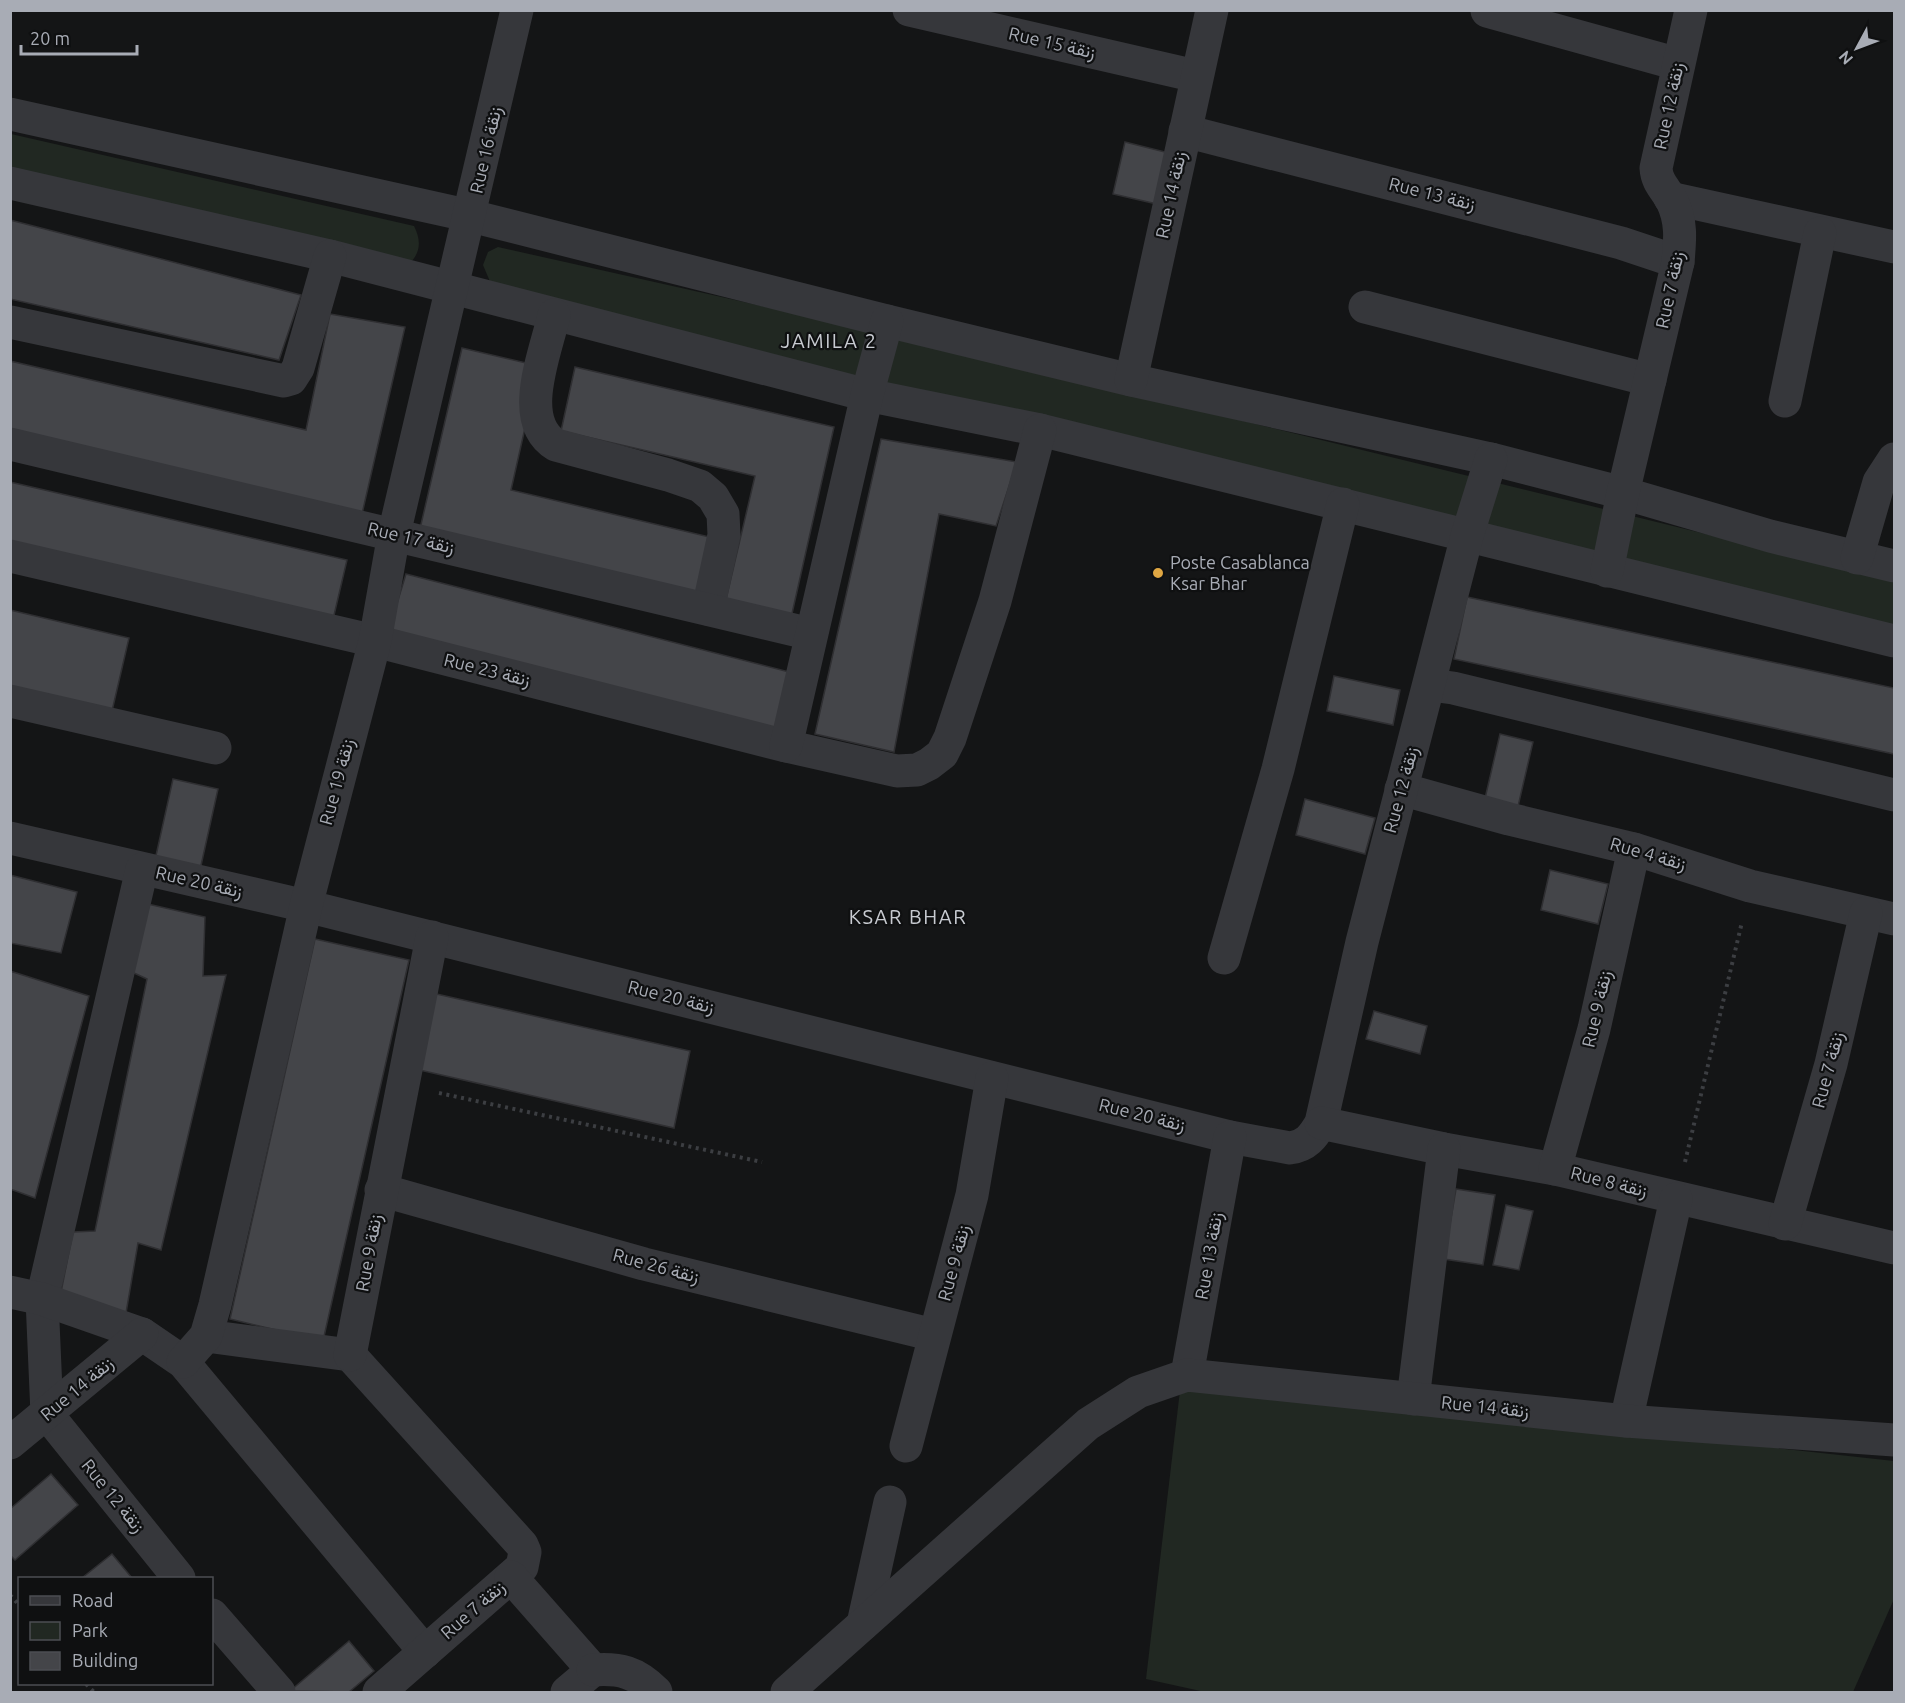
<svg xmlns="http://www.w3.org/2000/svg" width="1905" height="1703" font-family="Ubuntu,Vazirmatn,sans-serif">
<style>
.green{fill:#212822}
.building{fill:#444549;stroke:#2f2f32;stroke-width:1.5}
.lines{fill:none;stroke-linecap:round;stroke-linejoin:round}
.path{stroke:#3c3e42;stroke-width:4;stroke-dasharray:3 4.5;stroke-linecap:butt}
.minor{stroke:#36373b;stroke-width:33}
.poi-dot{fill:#e0a743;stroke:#0f1011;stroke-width:2}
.labels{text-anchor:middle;stroke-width:4.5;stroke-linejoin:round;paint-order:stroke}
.street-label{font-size:18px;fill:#a8acb5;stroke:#0f1011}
.poi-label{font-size:18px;fill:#a8acb5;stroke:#0f1011;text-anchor:start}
.neighbourhood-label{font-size:20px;letter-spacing:1.5px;fill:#c8cbd1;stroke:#0f1011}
</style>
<rect width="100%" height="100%" fill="#141516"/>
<!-- green -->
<g class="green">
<path d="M11,134L414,226C421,240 421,252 410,263L11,169Z"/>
<polygon points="498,247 900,337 1894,580 1894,632 888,390 491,284 483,265 488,252"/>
<polygon points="1181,1382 1894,1461 1894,1599 1853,1692 1205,1692 1146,1679"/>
</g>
<!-- building -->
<g class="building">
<polygon points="1125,142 1169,153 1157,204 1113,194"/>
<polygon points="10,220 301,295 279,360 10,299"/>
<polygon points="330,314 405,327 362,514 10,429 10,361 306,430"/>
<polygon points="462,348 539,366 511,490 718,539 704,600 419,533"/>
<polygon points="575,367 834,427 789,627 723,612 755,476 561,431"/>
<polygon points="881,439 1017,462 996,526 939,514 894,752 815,734"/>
<polygon points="10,482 347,560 331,628 10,554"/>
<polygon points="406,574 797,674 785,736 388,633"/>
<polygon points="1467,597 1894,688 1894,754 1454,659"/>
<polygon points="10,610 129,638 112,711 10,686"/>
<polygon points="1334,676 1400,690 1393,725 1327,711"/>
<polygon points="1500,734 1533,742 1516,815 1483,807"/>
<polygon points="173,779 218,789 200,870 155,860"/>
<polygon points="1305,799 1375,818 1365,854 1296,835"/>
<polygon points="1550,870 1608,884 1598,924 1541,910"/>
<polygon points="10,875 77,892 61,953 10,943"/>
<polygon points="139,902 205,917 203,976 226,975 161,1250 138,1243 126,1313 60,1297 73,1232 95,1231 147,979 134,973"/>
<polygon points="315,939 409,960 323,1341 230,1319"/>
<polygon points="10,971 89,996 35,1198 10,1189"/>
<polygon points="432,993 690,1051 674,1128 415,1069"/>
<polygon points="1374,1011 1427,1026 1420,1054 1366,1039"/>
<polygon points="1456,1189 1495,1195 1483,1265 1444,1259"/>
<polygon points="1506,1205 1533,1211 1519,1270 1493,1265"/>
<polygon points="51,1474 78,1505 15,1560 10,1555 10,1509"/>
<polygon points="112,1554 132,1578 82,1578"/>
<polygon points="349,1641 374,1671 349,1692 290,1691"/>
</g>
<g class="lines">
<!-- path -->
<g class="path">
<polyline points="439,1093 762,1162"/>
<polyline points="1685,1162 1742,922"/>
<polyline points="10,1595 20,1606"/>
<polyline points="86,1684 94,1692"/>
</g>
<!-- minor -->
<g class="minor">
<polyline points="909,10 1196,76"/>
<polyline points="1487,11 1678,64"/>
<polyline points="10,114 471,216 887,321 1131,380 1491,459 1623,493 1770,536 1894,566"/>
<polyline points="1185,131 1621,243 1678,262"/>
<polyline points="10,183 330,256 867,395 1040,430 1894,641"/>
<polyline points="1670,198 1894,247"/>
<polyline points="1365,307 1650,380"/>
<path d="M554,315C546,352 516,421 556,445L668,475L700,486L713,497L723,514L724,535L708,609"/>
<polyline points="10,322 284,381 291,379 298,368 330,256"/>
<polyline points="1131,380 1212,10"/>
<polyline points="1785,401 1820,233"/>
<polyline points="10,444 811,634"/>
<polyline points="10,556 375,641 786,746 897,771 917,770 929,764 942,754 950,738 995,601 1040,430"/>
<polyline points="1857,558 1879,482 1894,459"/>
<path d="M1607,571L1623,493L1678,262C1680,240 1682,222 1672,201C1665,188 1657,183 1656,168L1691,10"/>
<polyline points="1430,685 1453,688 1894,795"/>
<polyline points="10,701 215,748"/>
<polyline points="786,746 867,395 887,321"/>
<polyline points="1401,789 1509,819 1634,849 1750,886 1894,919"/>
<path d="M10,838L306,906L1230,1137L1290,1148C1306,1146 1313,1137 1321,1123L1362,942L1467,536L1491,459"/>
<polyline points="142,869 42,1299 47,1414 179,1578"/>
<polyline points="1224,958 1278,769 1343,504"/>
<polyline points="1321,1123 1444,1149 1555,1169 1894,1248"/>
<polyline points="1555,1169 1594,1029 1634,849"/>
<polyline points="381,1190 644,1264 934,1335"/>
<polyline points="1785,1224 1831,1064 1866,913"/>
<polyline points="10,1292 42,1299 142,1334 183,1362 425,1652"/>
<polyline points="206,1336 350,1355"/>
<polyline points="350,1355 522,1545 525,1552 522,1567 379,1692"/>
<polyline points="350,1355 432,937"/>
<polyline points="183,1362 206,1336 215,1305 306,906 375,641 394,534 517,10"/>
<polyline points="1187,1375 1230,1137"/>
<polyline points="1413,1399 1444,1149"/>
<polyline points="1626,1421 1676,1199"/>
<polyline points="10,1443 142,1334"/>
<polyline points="906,1446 972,1195 992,1078"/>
<polyline points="511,1577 593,1670 567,1692"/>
<polyline points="212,1615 279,1692"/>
<polyline points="863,1624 890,1502"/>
<path d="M593,1670C620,1668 636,1672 656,1692"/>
<polyline points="787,1692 1088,1424 1138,1392 1187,1375 1626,1421 1894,1440"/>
</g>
</g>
<!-- markers -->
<circle class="poi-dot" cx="1158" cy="573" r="6"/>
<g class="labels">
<!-- street labels -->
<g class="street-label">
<text transform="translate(1052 43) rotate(13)" y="6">Rue 15 زنقة</text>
<text transform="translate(1669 106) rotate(-78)" y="6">Rue 12 زنقة</text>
<text transform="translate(486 150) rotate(-77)" y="6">Rue 16 زنقة</text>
<text transform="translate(1432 194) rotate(14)" y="6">Rue 13 زنقة</text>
<text transform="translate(1171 195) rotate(-78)" y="6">Rue 14 زنقة</text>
<text transform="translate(1670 290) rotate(-78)" y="6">Rue 7 زنقة</text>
<text transform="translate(411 538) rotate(13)" y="6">Rue 17 زنقة</text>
<text transform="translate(487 670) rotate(14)" y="6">Rue 23 زنقة</text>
<text transform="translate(337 782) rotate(-75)" y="6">Rue 19 زنقة</text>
<text transform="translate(1401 790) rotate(-75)" y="6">Rue 12 زنقة</text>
<text transform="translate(1648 854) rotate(16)" y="6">Rue 4 زنقة</text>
<text transform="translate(199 882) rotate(13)" y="6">Rue 20 زنقة</text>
<text transform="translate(671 997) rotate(14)" y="6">Rue 20 زنقة</text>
<text transform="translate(1597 1009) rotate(-77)" y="6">Rue 9 زنقة</text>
<text transform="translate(1828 1070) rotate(-75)" y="6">Rue 7 زنقة</text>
<text transform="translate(1142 1115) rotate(14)" y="6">Rue 20 زنقة</text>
<text transform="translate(1609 1182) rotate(14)" y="6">Rue 8 زنقة</text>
<text transform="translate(369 1253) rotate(-80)" y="6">Rue 9 زنقة</text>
<text transform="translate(1209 1256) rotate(-80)" y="6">Rue 13 زنقة</text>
<text transform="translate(954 1263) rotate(-75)" y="6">Rue 9 زنقة</text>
<text transform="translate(656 1266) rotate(15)" y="6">Rue 26 زنقة</text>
<text transform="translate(77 1389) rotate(-40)" y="6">Rue 14 زنقة</text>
<text transform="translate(1485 1407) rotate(6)" y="6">Rue 14 زنقة</text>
<text transform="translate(113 1496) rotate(51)" y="6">Rue 12 زنقة</text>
<text transform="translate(473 1610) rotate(-41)" y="6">Rue 7 زنقة</text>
</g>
<!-- poi labels -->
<g class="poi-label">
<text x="1170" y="569">Poste Casablanca<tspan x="1170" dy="21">Ksar Bhar</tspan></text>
</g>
<!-- neighbourhood labels -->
<g class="neighbourhood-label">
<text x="829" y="348">JAMILA 2</text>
<text x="908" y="924">KSAR BHAR</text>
</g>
</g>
<!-- border -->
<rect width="1905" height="1703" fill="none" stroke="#a8acb5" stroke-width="24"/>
<!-- legend -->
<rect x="18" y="1577" width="195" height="108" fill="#0f1011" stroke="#4c4e53" stroke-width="1.5"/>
<rect x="30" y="1596" width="30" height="9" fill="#36373b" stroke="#4c4e53" stroke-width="1.5"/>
<text x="72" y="1607" font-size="18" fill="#a8acb5">Road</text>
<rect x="30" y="1622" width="30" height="18" fill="#212822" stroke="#4c4e53" stroke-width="1.5"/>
<text x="72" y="1637" font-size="18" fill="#a8acb5">Park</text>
<rect x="30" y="1652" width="30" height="18" fill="#444549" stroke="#4c4e53" stroke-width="1.5"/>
<text x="72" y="1667" font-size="18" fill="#a8acb5">Building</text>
<!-- north arrow -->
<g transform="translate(1857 48) rotate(229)" stroke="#0f1011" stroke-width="4.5" paint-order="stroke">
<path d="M0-4.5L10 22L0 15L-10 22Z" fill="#a8acb5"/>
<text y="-9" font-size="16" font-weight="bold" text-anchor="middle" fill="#a8acb5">N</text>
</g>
<!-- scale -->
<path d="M21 45v9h116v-9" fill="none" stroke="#a8acb5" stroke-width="3"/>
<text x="30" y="45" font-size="18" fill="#a8acb5" stroke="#0f1011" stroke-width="4.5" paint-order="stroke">20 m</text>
</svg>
